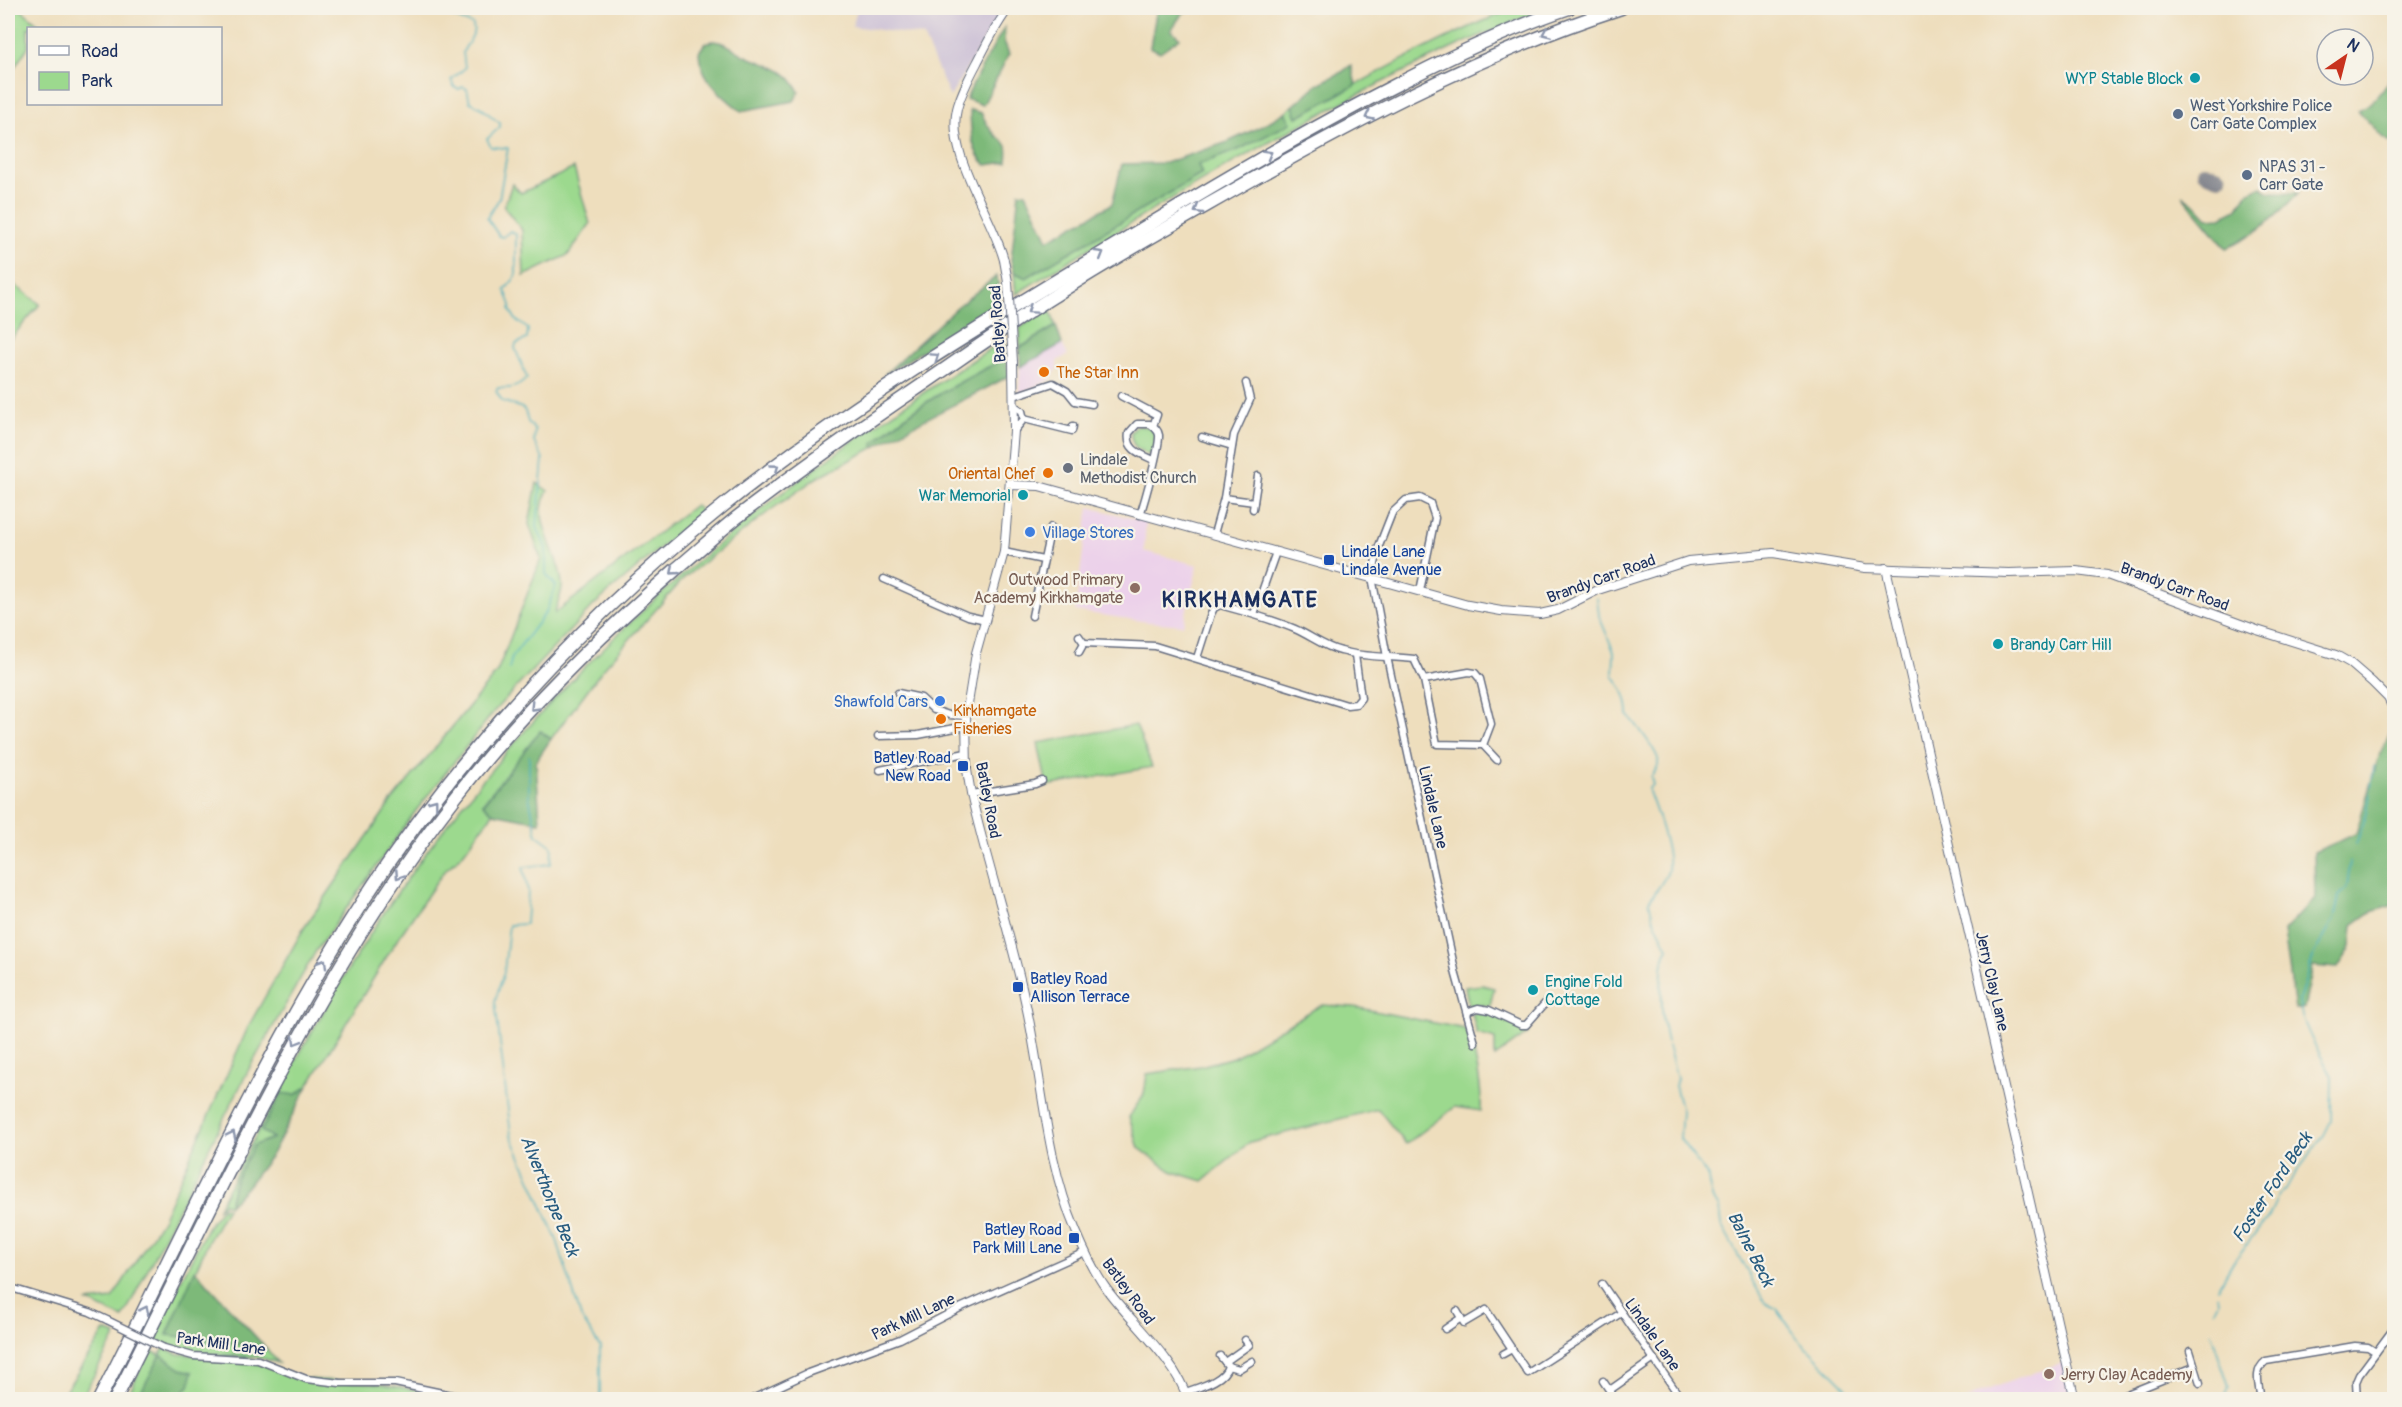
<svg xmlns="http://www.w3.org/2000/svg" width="2402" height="1407" font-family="Pangolin,sans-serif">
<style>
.built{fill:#ecd1ea}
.industrial{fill:#cbbfd5}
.green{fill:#9cd98e;stroke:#5c8476;stroke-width:1.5}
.forest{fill:#7db979;stroke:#4c746c;stroke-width:1.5}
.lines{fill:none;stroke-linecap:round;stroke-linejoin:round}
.stream{stroke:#3eacbc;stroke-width:1.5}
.taxiway{stroke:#84868e;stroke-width:16}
.minor-casing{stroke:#656c7f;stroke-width:9}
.tertiary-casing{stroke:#656c7f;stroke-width:10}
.motorway-casing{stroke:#656c7f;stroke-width:15}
.minor{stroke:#fff;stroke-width:6}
.tertiary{stroke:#fff;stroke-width:8}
.motorway{stroke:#fff;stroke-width:12}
.minor-bridge-casing{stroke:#656c7f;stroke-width:9;stroke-linecap:butt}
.tertiary-bridge-casing{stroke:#656c7f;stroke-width:10;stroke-linecap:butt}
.minor-bridge{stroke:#fff;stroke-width:6}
.tertiary-bridge{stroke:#fff;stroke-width:8}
.oneway{stroke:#8d97ae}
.culture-dot{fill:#0f9aa8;stroke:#f7f3e8;stroke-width:2}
.service-dot{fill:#5c6f8a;stroke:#f7f3e8;stroke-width:2}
.food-dot{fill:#e8710a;stroke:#f7f3e8;stroke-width:2}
.worship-dot{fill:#6b7280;stroke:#f7f3e8;stroke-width:2}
.shop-dot{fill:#3f7fe0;stroke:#f7f3e8;stroke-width:2}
.transit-dot{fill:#1a4fb4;stroke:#f7f3e8;stroke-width:2}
.education-dot{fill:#8d6e63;stroke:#f7f3e8;stroke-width:2}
.labels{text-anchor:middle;stroke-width:4.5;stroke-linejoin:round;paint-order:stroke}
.culture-label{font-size:16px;fill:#0d838f;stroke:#f7f3e8;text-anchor:end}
.service-label{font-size:16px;fill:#4e5e75;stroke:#f7f3e8;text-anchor:start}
.street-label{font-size:16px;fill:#1b2f5e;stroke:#f7f3e8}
.food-label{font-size:16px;fill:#c56008;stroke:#f7f3e8;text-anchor:start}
.worship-label{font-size:16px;fill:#5b616d;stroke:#f7f3e8;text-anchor:start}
.shop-label{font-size:16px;fill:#366cbe;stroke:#f7f3e8;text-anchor:start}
.transit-label{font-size:16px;fill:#164399;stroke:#f7f3e8;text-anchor:start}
.education-label{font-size:16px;fill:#785e54;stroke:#f7f3e8;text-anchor:end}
.water-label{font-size:18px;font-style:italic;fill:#275b7f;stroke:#f7f3e8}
.district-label{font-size:22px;font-weight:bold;letter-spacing:1.5px;fill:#1b2f5e;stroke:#f7f3e8}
</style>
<rect width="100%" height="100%" fill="#f7f3e8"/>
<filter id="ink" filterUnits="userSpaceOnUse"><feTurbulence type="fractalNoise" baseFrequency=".0167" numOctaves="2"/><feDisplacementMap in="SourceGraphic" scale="12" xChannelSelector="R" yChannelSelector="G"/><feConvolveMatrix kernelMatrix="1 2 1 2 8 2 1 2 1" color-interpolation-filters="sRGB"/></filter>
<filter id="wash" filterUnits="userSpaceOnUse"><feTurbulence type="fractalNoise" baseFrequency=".008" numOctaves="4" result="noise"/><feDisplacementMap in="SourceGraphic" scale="24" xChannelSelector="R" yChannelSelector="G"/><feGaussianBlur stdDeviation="1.35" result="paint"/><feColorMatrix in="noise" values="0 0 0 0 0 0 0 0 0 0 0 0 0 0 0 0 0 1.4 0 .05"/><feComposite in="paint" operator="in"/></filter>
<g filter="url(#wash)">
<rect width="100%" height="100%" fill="#eedebd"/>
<!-- built -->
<g class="built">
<polygon points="1062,344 1068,355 1057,361 1057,369 1049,381 1019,393 1020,367"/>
<polygon points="1089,507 1146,522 1144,551 1198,565 1183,625 1148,622 1075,611"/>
<polygon points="2066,1361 2075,1400 1967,1400 1981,1392"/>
</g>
<!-- industrial -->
<polygon class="industrial" points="858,8 1003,8 950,97 923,36 852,26"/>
<!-- green -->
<g class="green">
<polygon points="8,8 19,8 42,27 28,28 28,47 8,77"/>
<path d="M1516,8H1550C1519,20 1487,32 1457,46C1304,117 1159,204 1016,294L1014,272L1026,278L1202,174L1197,165L1240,149L1290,123L1285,112L1293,106L1297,117C1369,78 1439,37 1516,8Z"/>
<polygon points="574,168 590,224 568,255 524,276 522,230 504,207 512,184 521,193"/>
<polygon points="8,280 40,304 8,342"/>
<polygon points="1049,308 1056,326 1020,348 1020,328"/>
<path d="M1004,340L1006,358C959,382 912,407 873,443L875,447L818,477L772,509L685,577L603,669L551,739L541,731L483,803L493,813L462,855L444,871L395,943L308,1086L295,1095L273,1138L234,1183L229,1205L224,1203L217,1210C270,1107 323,1005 387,908C489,756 620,620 763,508C840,447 922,393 1004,340Z"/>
<path d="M1137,426L1150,427L1156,435L1154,451L1148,455C1137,449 1131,446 1131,432Z"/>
<path d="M537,483L548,491C529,521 561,553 562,586C562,595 556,605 555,613L695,505L702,512L594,605L496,709L415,812L316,951L248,1071L123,1318L88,1302L112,1299L162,1220L249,1025L304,928L391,802L497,672L541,559L529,524Z"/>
<polygon points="1136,725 1152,767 1047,786 1038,743"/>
<polygon points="1482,985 1494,988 1490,1006 1480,1005 1469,1007 1465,987"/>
<path d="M1321,1005L1354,1007L1465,1029C1476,1049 1482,1089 1481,1111L1455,1107L1406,1144L1378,1109L1250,1142L1203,1181L1171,1171L1139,1148L1129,1117L1144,1094L1147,1074L1201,1066L1234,1057Z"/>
<polygon points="1482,1011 1498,1016 1528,1033 1495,1057 1495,1039 1477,1034 1472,1014"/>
<path d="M223,1207L227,1208L208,1242L167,1335L266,1348L278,1363C258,1355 242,1356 221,1355C197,1355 174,1350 152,1338L208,1226Z"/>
<polygon points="105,1331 116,1335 81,1399 60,1399"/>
<polygon points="164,1348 178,1354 246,1358 306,1379 376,1383 475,1400 126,1400 149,1350 160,1355"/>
</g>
<!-- forest -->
<g class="forest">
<polygon points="1157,8 1191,8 1182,14 1171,30 1180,38 1160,52 1150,47"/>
<polygon points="1005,26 1004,41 1009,54 983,105 966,99 978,74"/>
<path d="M713,41C726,42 733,49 744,55C764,65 789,67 799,92L794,101L741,111C722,96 699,77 699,52L705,43Z"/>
<polygon points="1351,65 1356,85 1297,117 1293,106 1318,84 1342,72"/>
<path d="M2394,69V141L2390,142L2382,137L2358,110C2375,104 2387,84 2394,69Z"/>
<path d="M970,110L981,113C984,118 987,125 991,130C1003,146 1010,136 1007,162L986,165C970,151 971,130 970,110Z"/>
<polygon points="1285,112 1291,123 1240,149 1198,165 1202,174 1026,278 1014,272 1011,260 1019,192 1026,193 1048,240 1112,204 1122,164 1165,163 1228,142 1262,126"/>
<path d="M2261,187L2269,192L2299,193C2281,213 2251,239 2226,248L2182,195L2196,205L2208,218L2221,217L2237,209L2247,193Z"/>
<polygon points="997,276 1000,302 884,375 957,307"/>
<polygon points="1056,326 1062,344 1020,367 1020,348"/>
<path d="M1006,358L1009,376C965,400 919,421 875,447L873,443C912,407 959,382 1006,358Z"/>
<polygon points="2394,724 2394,905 2371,912 2353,925 2351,947 2338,968 2313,966 2304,1008 2295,1010 2284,931 2315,898 2314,852 2356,834 2376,765"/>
<polygon points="540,731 551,739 536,761 540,822 493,813 483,804"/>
<polygon points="308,1086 272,1154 246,1188 229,1205 234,1183 254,1145 273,1138 261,1131 282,1093 295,1095"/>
<polygon points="195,1270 266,1348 167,1335"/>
<polygon points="161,1355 181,1369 193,1372 189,1386 175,1399 137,1399"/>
</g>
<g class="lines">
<!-- stream -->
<g class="stream">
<path d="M445,8L443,11C450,18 464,20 473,25C476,37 467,42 463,52L465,68L451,80L455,88L459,89L463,87L467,89L470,102C483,106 489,116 500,123V127L487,139L491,147L508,148L499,199L487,218L499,236L503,237L510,231L516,234V274L514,279L505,290L511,305L510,310L516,320L528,329L527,339L516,344L515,348L527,378C518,388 510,389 498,388L496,391L502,401L522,408L525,411L528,422L535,430L534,442L543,459L537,527L546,548V574L556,586L546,612L512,657L509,669"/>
<path d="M1597,598L1599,616L1614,652L1613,675C1622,688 1628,698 1628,715C1635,722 1656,751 1658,759C1660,766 1655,771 1651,777L1653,785L1649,788V792C1655,808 1674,858 1667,873C1663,883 1655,892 1649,901L1652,914"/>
<polyline points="529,756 529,797 537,835 552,846 551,864 523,867 528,891 526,924 509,925 504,972 495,1001 511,1135 557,1240 581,1317 600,1347 600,1400"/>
<polyline points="2356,844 2367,813 2374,766"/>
<path d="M1652,916L1668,948C1657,963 1662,1023 1667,1042"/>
<polyline points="1668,1046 1677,1078 1675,1086 1682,1111 1680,1139 1708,1177 1709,1185 1713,1200 1719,1207 1721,1225 1765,1303 1777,1309 1798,1339 1859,1400"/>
<path d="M2218,1288L2234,1261L2269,1216L2279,1194L2286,1190L2293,1177L2324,1135L2331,1121L2332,1076C2321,1056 2301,1025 2299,1000L2314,954L2334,919L2339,896L2347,888L2350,861"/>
<polyline points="2214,1310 2218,1302 2217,1295"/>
<polyline points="2211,1333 2229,1386 2224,1400"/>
</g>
<!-- taxiway -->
<polyline class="taxiway" points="2205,172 2219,177"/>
</g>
</g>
<g filter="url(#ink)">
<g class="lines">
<defs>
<g id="minor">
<polyline points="1014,396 1053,383 1067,391 1075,401 1092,404"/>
<polyline points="1121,396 1157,415 1153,426"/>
<polyline points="1024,419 1072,431 1073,426"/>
<polyline points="1014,431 1024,419 1022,411 1015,406"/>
<polyline points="1202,437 1232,446"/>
<polyline points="1224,498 1254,502"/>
<polyline points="1253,509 1258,476"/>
<path d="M1140,515C1145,500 1160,446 1159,435C1158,429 1154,427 1150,424H1137L1129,433C1126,450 1141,454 1154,460"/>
<polyline points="1214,534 1224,498 1234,435 1250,400 1246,383"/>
<polyline points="1004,552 1043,560"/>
<polyline points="884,579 968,616 986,620"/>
<polyline points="1420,591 1435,518 1430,503 1420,498 1406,500 1392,513 1379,546 1372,577 1387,657 1456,975 1475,1043"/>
<polyline points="1254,614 1276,552"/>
<polyline points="1032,616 1051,527"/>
<polyline points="1079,636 1084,643 1079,652"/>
<polyline points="1084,643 1155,646 1347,705 1356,704 1361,698 1355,655"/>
<path d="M1197,658L1211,614L1214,608L1220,605C1246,612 1271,619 1295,629C1311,636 1324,647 1341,651C1366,658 1389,656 1414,659L1424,680L1437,744L1483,745L1491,724L1480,679L1475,673L1469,672L1424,680"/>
<polyline points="898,693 921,698 934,710 949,715 966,716"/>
<polyline points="878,736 918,735 966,726"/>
<polyline points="1483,745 1497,760"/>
<polyline points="880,770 966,753"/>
<polyline points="971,794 1035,784 1042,781"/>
<polyline points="1467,1015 1469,1011 1478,1008 1489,1010 1521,1025 1526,1025 1548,1000"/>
<polyline points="1602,1284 1682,1400"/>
<polyline points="8,1287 90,1312 107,1320"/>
<polyline points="1457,1311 1464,1323 1486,1310 1528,1373 1621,1313"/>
<polyline points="1445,1329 1461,1318"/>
<polyline points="164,1348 193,1356 258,1360 306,1379 340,1383 395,1383 475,1400"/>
<polyline points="2190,1351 2200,1383"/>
<polyline points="1503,1354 1512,1349"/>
<polyline points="1225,1362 1249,1345 1245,1340"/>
<polyline points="1228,1366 1239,1369 1252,1361"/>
<polyline points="1603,1381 1616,1400"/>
<polyline points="1610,1390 1654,1359"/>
<path d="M1186,1392C1199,1387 1224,1381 1228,1366L1220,1356"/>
<polyline points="750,1400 808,1373 900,1339 962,1307 1085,1252"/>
<polyline points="2112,1400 2194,1367"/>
<path d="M2261,1400C2259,1385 2253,1371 2266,1361L2355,1346L2368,1347L2376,1352"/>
<polyline points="2357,1400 2356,1382 2359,1375 2394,1328"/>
</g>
<g id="tertiary">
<path d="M1004,260C992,215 946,154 957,109C961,93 969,78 977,63C987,44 996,24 1009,8"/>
<path d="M1013,362L1014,431L1004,552L976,653L966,716L967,770L971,794C987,865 1011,934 1026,1005C1043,1081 1045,1158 1076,1231C1084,1250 1093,1270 1105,1287C1130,1322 1175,1358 1188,1400"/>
<polyline points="1010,485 1039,486 1468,605 1501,611 1540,614 1558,610 1598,590 1688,561 1773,553 1865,568 2009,573 2076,571 2107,575 2257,630 2336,655 2350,663 2372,682 2388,698 2394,710"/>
<polyline points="1886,568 2075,1400"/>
</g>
<g id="motorway">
<path d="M99,1400C191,1219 272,1032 387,865C480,731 596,609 723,506C854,401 999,315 1142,229C1223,180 1304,132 1388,89C1447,58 1507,29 1569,8"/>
<path d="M115,1400C219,1195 312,981 454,799C519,715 595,640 675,570C697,552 718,532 740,515C799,470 860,427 922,385C966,355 1009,324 1054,296C1104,263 1157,234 1209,204C1342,128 1475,55 1621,8"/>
</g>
</defs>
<!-- minor casing -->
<use href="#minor" class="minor-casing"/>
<!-- tertiary casing -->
<use href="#tertiary" class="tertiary-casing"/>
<!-- motorway casing -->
<use href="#motorway" class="motorway-casing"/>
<!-- minor -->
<use href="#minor" class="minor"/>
<!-- tertiary -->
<use href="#tertiary" class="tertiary"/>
<!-- motorway -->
<use href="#motorway" class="motorway"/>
<defs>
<polyline id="minor-bridge" points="107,1320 164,1348"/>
<polyline id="tertiary-bridge" points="1004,260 1008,282 1013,362"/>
</defs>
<!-- minor-bridge casing -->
<use href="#minor-bridge" class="minor-bridge-casing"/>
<!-- tertiary-bridge casing -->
<use href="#tertiary-bridge" class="tertiary-bridge-casing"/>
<!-- minor-bridge -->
<use href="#minor-bridge" class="minor-bridge"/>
<!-- tertiary-bridge -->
<use href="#tertiary-bridge" class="tertiary-bridge"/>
</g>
<!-- one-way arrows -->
<defs><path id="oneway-chevron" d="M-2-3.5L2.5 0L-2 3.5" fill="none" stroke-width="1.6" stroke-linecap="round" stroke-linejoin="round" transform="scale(1.5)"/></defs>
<g class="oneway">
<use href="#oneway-chevron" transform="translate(1546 33) rotate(157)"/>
<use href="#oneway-chevron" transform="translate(1369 116) rotate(153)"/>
<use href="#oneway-chevron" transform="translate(1268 154) rotate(-29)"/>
<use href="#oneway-chevron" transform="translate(1198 210) rotate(150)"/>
<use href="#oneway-chevron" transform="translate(1100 254) rotate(-31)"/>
<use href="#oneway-chevron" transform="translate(1031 310) rotate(146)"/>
<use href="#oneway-chevron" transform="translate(935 357) rotate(-34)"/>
<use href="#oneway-chevron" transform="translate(775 468) rotate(-36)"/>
<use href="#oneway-chevron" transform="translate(674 571) rotate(139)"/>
<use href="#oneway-chevron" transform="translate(534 707) rotate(134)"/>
<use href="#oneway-chevron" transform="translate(434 803) rotate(-53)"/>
<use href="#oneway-chevron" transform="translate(399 875) rotate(124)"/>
<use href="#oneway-chevron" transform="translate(323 963) rotate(-59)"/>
<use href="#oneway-chevron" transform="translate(296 1041) rotate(120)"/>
<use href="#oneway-chevron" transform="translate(232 1135) rotate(-64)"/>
<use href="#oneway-chevron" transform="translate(145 1310) rotate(-63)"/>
</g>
</g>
<!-- markers -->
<g class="culture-dot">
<circle cx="2195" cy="78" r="6"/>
<circle cx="1023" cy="495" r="6"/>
<circle cx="1998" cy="644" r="6"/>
<circle cx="1533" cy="990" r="6"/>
</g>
<g class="service-dot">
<circle cx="2178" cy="114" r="6"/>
<circle cx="2247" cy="175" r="6"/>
</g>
<g class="food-dot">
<circle cx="1044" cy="372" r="6"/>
<circle cx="1048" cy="473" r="6"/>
<circle cx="941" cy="719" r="6"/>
</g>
<circle class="worship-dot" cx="1068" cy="468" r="6"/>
<g class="shop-dot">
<circle cx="1030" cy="532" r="6"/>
<circle cx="940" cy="701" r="6"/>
</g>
<g class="transit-dot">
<rect x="1323" y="554" width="12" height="12" rx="3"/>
<rect x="957" y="760" width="12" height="12" rx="3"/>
<rect x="1012" y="981" width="12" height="12" rx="3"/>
<rect x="1068" y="1232" width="12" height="12" rx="3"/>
</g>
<g class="education-dot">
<circle cx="1135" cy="588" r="6"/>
<circle cx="2049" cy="1374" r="6"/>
</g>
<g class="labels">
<!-- culture labels -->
<g class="culture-label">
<text x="2183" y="84">WYP Stable Block</text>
<text x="1011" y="501">War Memorial</text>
<text x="2010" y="650" text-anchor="start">Brandy Carr Hill</text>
<text x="1545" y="987" text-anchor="start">Engine Fold<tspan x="1545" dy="18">Cottage</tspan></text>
</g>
<!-- service labels -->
<g class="service-label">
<text x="2190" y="111">West Yorkshire Police<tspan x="2190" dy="18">Carr Gate Complex</tspan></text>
<text x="2259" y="172">NPAS 31 -<tspan x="2259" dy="18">Carr Gate</tspan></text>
</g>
<!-- street labels -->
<g class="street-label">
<text transform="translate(997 324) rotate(-94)" y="6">Batley Road</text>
<text transform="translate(1601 578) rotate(-20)" y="6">Brandy Carr Road</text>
<text transform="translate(2175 586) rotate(20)" y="6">Brandy Carr Road</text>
<text transform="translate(989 800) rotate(79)" y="6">Batley Road</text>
<text transform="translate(1434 807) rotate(77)" y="6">Lindale Lane</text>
<text transform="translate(1993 981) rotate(77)" y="6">Jerry Clay Lane</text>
<text transform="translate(1129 1291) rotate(54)" y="6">Batley Road</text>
<text transform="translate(913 1316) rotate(-25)" y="6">Park Mill Lane</text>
<text transform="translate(1653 1334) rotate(55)" y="6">Lindale Lane</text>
<text transform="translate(221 1343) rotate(8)" y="6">Park Mill Lane</text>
</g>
<!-- food labels -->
<g class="food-label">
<text x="1056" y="378">The Star Inn</text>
<text x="1036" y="479" text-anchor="end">Oriental Chef</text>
<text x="953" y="716">Kirkhamgate<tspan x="953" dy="18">Fisheries</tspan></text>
</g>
<!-- worship labels -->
<g class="worship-label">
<text x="1080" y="465">Lindale<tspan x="1080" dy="18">Methodist Church</tspan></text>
</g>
<!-- shop labels -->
<g class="shop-label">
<text x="1042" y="538">Village Stores</text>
<text x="928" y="707" text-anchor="end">Shawfold Cars</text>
</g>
<!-- transit labels -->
<g class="transit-label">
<text x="1341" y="557">Lindale Lane<tspan x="1341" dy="18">Lindale Avenue</tspan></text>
<text x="951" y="763" text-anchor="end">Batley Road<tspan x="951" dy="18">New Road</tspan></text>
<text x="1030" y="984">Batley Road<tspan x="1030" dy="18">Allison Terrace</tspan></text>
<text x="1062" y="1235" text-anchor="end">Batley Road<tspan x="1062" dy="18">Park Mill Lane</tspan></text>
</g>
<!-- education labels -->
<g class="education-label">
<text x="1123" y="585">Outwood Primary<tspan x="1123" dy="18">Academy Kirkhamgate</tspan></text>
<text x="2061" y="1380" text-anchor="start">Jerry Clay Academy</text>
</g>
<!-- water labels -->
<g class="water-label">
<text transform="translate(2272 1187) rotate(-56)" y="6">Foster Ford Beck</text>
<text transform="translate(550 1196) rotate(68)" y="6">Alverthorpe Beck</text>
<text transform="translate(1751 1249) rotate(63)" y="6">Balne Beck</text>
</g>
<!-- district labels -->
<g class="district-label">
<text x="1240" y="607">KIRKHAMGATE</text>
</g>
</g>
<!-- margin -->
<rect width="2402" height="1407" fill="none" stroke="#f7f3e8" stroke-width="30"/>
<!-- legend -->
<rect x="27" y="27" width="195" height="78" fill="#f7f3e8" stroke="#9fa5b1" stroke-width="1.5"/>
<rect x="39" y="46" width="30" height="9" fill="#ffffff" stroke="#9fa5b1" stroke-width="1.5"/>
<text x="81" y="57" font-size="18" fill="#1b2f5e">Road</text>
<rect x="39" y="72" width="30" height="18" fill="#9cd98e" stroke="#9fa5b1" stroke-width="1.5"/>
<text x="81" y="87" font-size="18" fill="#1b2f5e">Park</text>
<!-- north arrow -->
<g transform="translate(2345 57) rotate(35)"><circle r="28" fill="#f7f3e8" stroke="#9fa5b1" stroke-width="1.5"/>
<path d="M0-4.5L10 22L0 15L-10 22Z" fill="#c8321e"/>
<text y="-9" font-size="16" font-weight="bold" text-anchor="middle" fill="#1b2f5e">N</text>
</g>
</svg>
